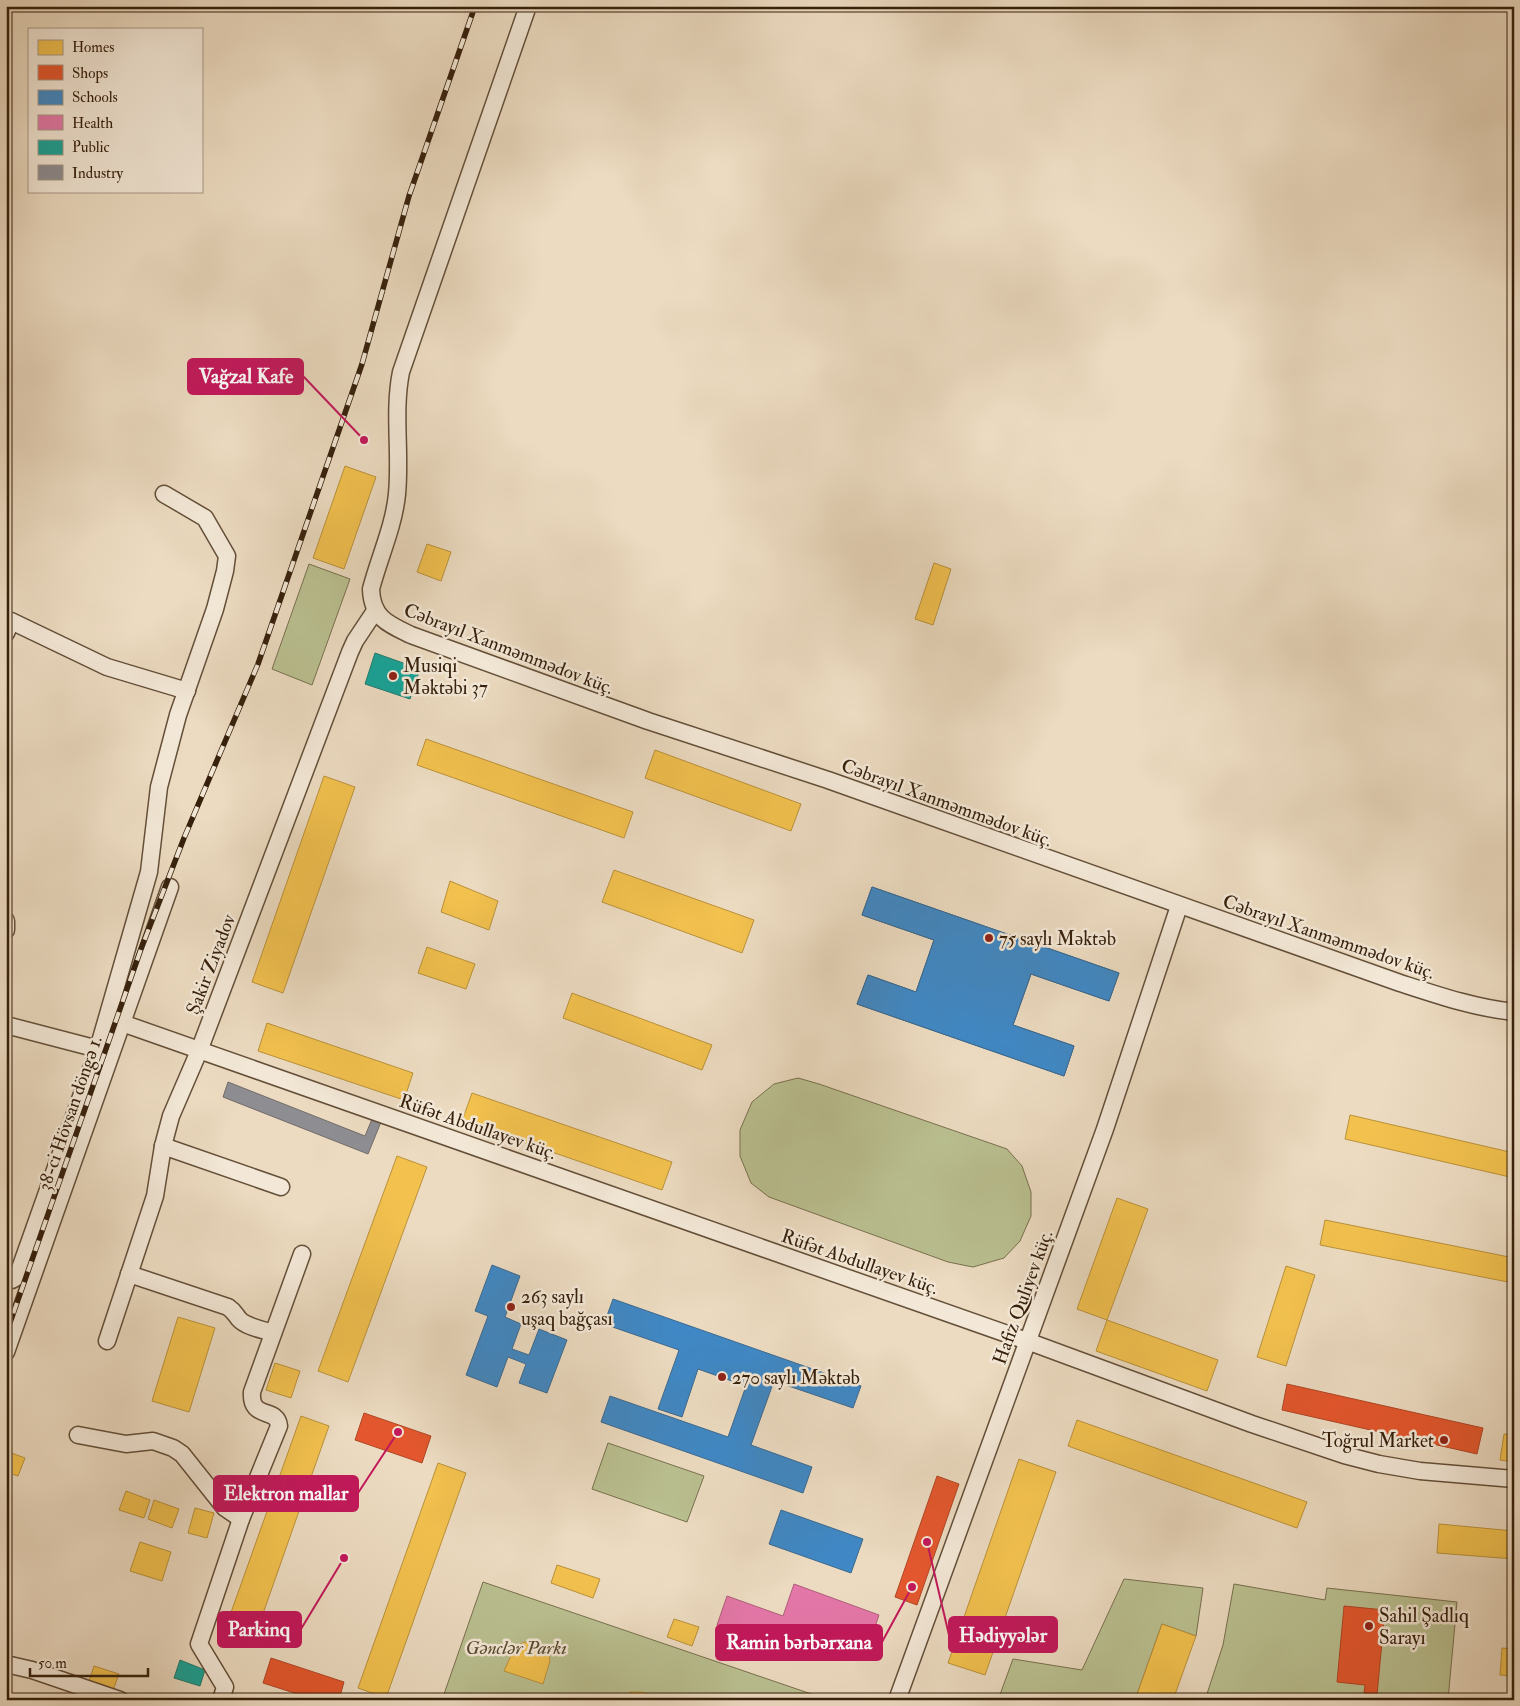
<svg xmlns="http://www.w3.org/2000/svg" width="1520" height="1706" font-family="'IM FELL Double Pica',serif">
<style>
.green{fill:#bac091;stroke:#78704e}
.homes{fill:#f2c14e;stroke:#ba913a}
.shops{fill:#e4572e;stroke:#b04624}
.schools{fill:#3f88c5;stroke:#3c698e;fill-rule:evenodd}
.health{fill:#e377a8;stroke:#af5d79}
.public{fill:#17a398;stroke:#207c6e}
.industry{fill:#8d8d92;stroke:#736c6a}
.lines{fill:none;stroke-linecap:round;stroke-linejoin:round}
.minor-casing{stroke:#644f39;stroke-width:19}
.minor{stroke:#f3e8d7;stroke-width:16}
.rail-casing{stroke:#36200c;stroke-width:5.5}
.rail{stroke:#f3e8d7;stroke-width:4;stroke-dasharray:11;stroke-linecap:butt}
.poi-dot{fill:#8f2418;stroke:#f3e8d7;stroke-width:2}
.labels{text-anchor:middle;stroke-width:5;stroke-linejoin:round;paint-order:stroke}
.street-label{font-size:19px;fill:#36200c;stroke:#f3e8d7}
.poi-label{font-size:19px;fill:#36200c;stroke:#f3e8d7;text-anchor:start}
.park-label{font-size:19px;font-style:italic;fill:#57482d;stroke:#f3e8d7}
.leader{fill:none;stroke:#c2185b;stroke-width:2}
.callout-dot{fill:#c2185b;stroke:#f3e8d7;stroke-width:2}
.callout{fill:#c2185b;stroke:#c2185b;stroke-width:2}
.callout-label{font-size:20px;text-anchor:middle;font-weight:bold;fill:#fff}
</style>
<rect width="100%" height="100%" fill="#ecdbc1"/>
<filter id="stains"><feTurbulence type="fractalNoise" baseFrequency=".004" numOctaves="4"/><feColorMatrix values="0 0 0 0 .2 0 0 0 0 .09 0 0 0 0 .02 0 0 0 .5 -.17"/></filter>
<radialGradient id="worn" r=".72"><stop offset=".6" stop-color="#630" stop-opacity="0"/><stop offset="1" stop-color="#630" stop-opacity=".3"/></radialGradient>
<!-- green -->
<g class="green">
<polygon points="309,564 350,579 312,685 272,669"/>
<polygon points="798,1078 819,1084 1007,1149 1022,1166 1031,1192 1031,1216 1020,1241 1004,1258 973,1267 948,1262 769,1197 751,1183 740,1156 740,1130 752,1102 774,1084"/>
<polygon points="608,1443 704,1476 687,1522 592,1489"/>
<polygon points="1124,1579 1203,1588 1196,1636 1162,1624 1135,1700 998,1700 1013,1659 1082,1670"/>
<polygon points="483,1582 829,1700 442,1700"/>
<polygon points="1234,1584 1325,1600 1327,1588 1457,1602 1448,1700 1376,1700 1316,1695 1315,1700 1205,1700 1223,1645"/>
</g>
<!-- homes -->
<g class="homes">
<polygon points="345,466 376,477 344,569 313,558"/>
<polygon points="427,544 451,552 441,581 417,572"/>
<polygon points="934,563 951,569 933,625 915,619"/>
<polygon points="426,739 633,812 624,838 417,765"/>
<polygon points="655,750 801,804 791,831 645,778"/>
<polygon points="324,776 355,787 283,993 252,982"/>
<polygon points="614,870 754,920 742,953 602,902"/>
<polygon points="450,881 498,901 489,930 441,912"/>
<polygon points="427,947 475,964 466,989 418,973"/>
<polygon points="572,993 712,1045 702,1070 563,1018"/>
<polygon points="267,1023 413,1073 404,1100 258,1051"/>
<polygon points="472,1093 672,1162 662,1190 462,1121"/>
<polygon points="1350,1115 1514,1153 1514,1178 1345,1139"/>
<polygon points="397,1156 427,1167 348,1382 318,1371"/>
<polygon points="1117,1198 1148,1209 1107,1320 1077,1309"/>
<polygon points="1325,1220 1514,1258 1513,1283 1320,1245"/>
<polygon points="1286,1266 1315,1275 1286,1366 1257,1357"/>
<polygon points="178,1317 215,1328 189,1412 152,1401"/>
<polygon points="1107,1320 1218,1360 1207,1391 1096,1351"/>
<polygon points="275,1363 300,1371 291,1398 266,1390"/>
<polygon points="301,1416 329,1426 253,1642 224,1632"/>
<polygon points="1077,1420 1307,1502 1297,1528 1068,1446"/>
<polygon points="1504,1434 1514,1435 1514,1462 1500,1460"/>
<polygon points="6,1451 25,1458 18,1476 6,1472"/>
<polygon points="1019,1459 1056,1472 985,1675 948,1663"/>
<polygon points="438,1463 466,1473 386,1698 358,1688"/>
<polygon points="126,1491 150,1500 144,1518 119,1510"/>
<polygon points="154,1500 179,1509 172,1528 148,1519"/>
<polygon points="195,1508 214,1513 207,1538 188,1533"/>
<polygon points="1439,1524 1514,1531 1514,1559 1437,1553"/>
<polygon points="140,1542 171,1552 162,1581 130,1571"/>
<polygon points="557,1565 600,1579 593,1598 551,1583"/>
<polygon points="674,1619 699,1627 692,1646 667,1637"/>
<polygon points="1162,1624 1196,1636 1173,1700 1135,1700"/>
<polygon points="525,1642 538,1645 545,1649 549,1655 550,1661 543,1684 504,1671 514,1649 518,1645"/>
<polygon points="1502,1648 1514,1649 1514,1676 1500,1675"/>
<polygon points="94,1666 119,1674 112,1693 88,1684"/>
<polygon points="630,1692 641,1692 651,1695 659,1700 624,1700"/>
</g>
<!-- shops -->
<g class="shops">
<polygon points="1287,1384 1483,1428 1477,1454 1282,1410"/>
<polygon points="364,1413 431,1436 422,1463 355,1440"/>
<polygon points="937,1476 959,1484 917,1605 895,1597"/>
<polygon points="1344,1606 1385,1610 1377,1695 1364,1693 1365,1685 1337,1682"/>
<polygon points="271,1658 344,1682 339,1700 316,1700 263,1683"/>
</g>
<!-- schools -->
<g class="schools">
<path d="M872,887L1119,973L1109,1001L1031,974L1013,1025L1074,1046L1064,1076L857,1004L868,975L916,992L934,940L862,915ZM957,946L1008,964L990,1017L938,999Z"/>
<polygon points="872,887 1119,973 1109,1001 1031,974 1013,1025 1074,1046 1064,1076 857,1004 868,975 916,992 934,940 862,915"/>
<polygon points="492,1265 520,1276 505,1317 521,1324 512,1349 529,1355 539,1329 567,1340 547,1393 519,1383 526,1364 508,1357 497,1387 466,1375 488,1316 475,1311"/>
<polygon points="613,1299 861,1386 853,1408 774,1381 751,1445 812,1467 803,1493 601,1422 610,1396 728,1437 746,1386 698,1369 682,1417 658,1409 679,1350 604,1324"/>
<polygon points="781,1510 863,1539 851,1573 769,1544"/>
</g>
<!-- health -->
<polygon class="health" points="794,1584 879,1615 869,1645 815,1625 804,1656 717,1625 727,1596 783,1616"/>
<!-- public -->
<g class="public">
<polygon points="375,653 420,669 410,699 365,684"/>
<polygon points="180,1660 205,1670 200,1686 174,1678"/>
</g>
<!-- industry -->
<polygon class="industry" points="228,1082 365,1136 372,1119 381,1122 368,1154 223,1097"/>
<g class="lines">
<defs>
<g id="minor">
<path d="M528,6L401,372C393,412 401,453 397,494C394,526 379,558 371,589C372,618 388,624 411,635L648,721L828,780L1400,983C1437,995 1475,1008 1514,1012"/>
<polyline points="6,633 11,621 107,667 187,691"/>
<polyline points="6,921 6,930"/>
<polyline points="122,1023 1027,1341 1252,1424 1344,1455 1379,1464 1420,1471 1514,1479"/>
<polyline points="6,1025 98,1049"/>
<polyline points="163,1146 281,1187"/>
<path d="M129,1274L228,1307C234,1311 235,1314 239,1319C246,1327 264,1330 273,1333"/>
<polyline points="6,1279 12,1280 17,1277 98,1049 149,872 159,787 178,715 215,609 225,571 227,556 205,518 164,494"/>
<polyline points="107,1341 155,1196 163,1146 171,1116 199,1051 350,652 355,641 375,611"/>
<polyline points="6,1352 170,887"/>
<polyline points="78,1435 126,1444 153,1441 173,1448 182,1454 225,1508 241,1519"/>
<polyline points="6,1664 32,1670 120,1700"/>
<path d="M221,1700L225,1687L199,1644L241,1519L279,1426C277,1406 250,1421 252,1392L302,1254"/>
<polyline points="897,1700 1105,1129 1179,906"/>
</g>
</defs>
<!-- minor casing -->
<use href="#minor" class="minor-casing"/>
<!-- minor -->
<use href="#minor" class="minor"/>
<defs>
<polyline id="rail" points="6,1334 141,949 184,838 258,664 362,364 409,196 475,6"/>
</defs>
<!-- rail casing -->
<use href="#rail" class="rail-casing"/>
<!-- rail -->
<use href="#rail" class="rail"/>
</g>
<!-- markers -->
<g class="poi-dot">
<circle cx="393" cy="676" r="5"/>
<circle cx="989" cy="938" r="5"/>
<circle cx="511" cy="1307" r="5"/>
<circle cx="722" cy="1377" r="5"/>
<circle cx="1444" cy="1440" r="5"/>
<circle cx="1369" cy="1626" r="5"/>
</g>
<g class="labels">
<!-- street labels -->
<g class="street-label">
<text transform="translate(509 648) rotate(21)" y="7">Cəbrayıl Xanməmmədov küç.</text>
<text transform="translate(947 802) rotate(20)" y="7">Cəbrayıl Xanməmmədov küç.</text>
<text transform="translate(1329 936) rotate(19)" y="7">Cəbrayıl Xanməmmədov küç.</text>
<text transform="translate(210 964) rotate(-69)" y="7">Şakir Ziyadov</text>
<text transform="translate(69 1113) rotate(-71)" y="7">38-ci Hövsan döngə 1.</text>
<text transform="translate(478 1126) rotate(19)" y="7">Rüfət Abdullayev küç.</text>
<text transform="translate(860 1261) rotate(19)" y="7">Rüfət Abdullayev küç.</text>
<text transform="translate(1022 1297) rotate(-70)" y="7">Hafiz Quliyev küç.</text>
</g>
<!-- poi labels -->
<g class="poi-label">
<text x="403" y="672">Musiqi<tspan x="403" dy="22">Məktəbi 37</tspan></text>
<text x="999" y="945">75 saylı Məktəb</text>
<text x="521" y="1303">263 saylı<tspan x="521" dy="22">uşaq bağçası</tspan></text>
<text x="732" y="1384">270 saylı Məktəb</text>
<text x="1434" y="1447" text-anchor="end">Toğrul Market</text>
<text x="1379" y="1622">Sahil Şadlıq<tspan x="1379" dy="22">Sarayı</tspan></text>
</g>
<!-- park labels -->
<g class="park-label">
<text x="516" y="1654">Gənclər Parkı</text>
</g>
</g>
<!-- callouts -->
<path class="leader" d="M364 440L303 376M398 1432L358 1493M344 1558L301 1629M927 1542L949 1635M912 1587L882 1642"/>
<g class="callout-dot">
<circle cx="364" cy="440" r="5"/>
<circle cx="398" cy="1432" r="5"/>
<circle cx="344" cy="1558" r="5"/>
<circle cx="927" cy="1542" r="5"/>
<circle cx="912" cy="1587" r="5"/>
</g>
<g class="callout">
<rect x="188" y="359" width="115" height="35" rx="5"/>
<rect x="214" y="1476" width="144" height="35" rx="5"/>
<rect x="218" y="1612" width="83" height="35" rx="5"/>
<rect x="949" y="1617" width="108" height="35" rx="5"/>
<rect x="716" y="1625" width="166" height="35" rx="5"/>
</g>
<g class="callout-label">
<text x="246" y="383">Vağzal Kafe</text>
<text x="286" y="1500">Elektron mallar</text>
<text x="259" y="1636">Parkinq</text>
<text x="1003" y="1642">Hədiyyələr</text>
<text x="799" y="1649">Ramin bərbərxana</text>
</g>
<!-- margin -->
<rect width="1520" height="1706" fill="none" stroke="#ecdbc1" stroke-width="25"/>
<rect x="8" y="8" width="1505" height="1691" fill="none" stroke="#36200c" stroke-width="2.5"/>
<rect x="12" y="12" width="1495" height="1681" fill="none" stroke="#36200c"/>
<!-- legend -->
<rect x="28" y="28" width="175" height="165" fill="#f3e8d7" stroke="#a79886"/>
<rect x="38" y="40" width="25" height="15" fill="#f2c14e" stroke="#a79886"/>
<text x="72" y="52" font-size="15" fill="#36200c">Homes</text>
<rect x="38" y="65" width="25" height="15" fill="#e4572e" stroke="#a79886"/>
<text x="72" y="78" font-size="15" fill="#36200c">Shops</text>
<rect x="38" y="90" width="25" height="15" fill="#3f88c5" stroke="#a79886"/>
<text x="72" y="102" font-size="15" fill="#36200c">Schools</text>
<rect x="38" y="115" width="25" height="15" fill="#e377a8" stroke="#a79886"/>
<text x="72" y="128" font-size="15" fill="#36200c">Health</text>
<rect x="38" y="140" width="25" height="15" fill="#17a398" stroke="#a79886"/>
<text x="72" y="152" font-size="15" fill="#36200c">Public</text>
<rect x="38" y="165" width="25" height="15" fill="#8d8d92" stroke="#a79886"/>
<text x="72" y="178" font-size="15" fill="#36200c">Industry</text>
<!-- scale -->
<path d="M30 1668v8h118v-8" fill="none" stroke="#36200c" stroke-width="2.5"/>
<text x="38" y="1668" font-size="15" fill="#36200c" stroke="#f3e8d7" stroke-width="4" paint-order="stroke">50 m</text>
<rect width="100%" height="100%" filter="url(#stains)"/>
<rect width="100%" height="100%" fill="url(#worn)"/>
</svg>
